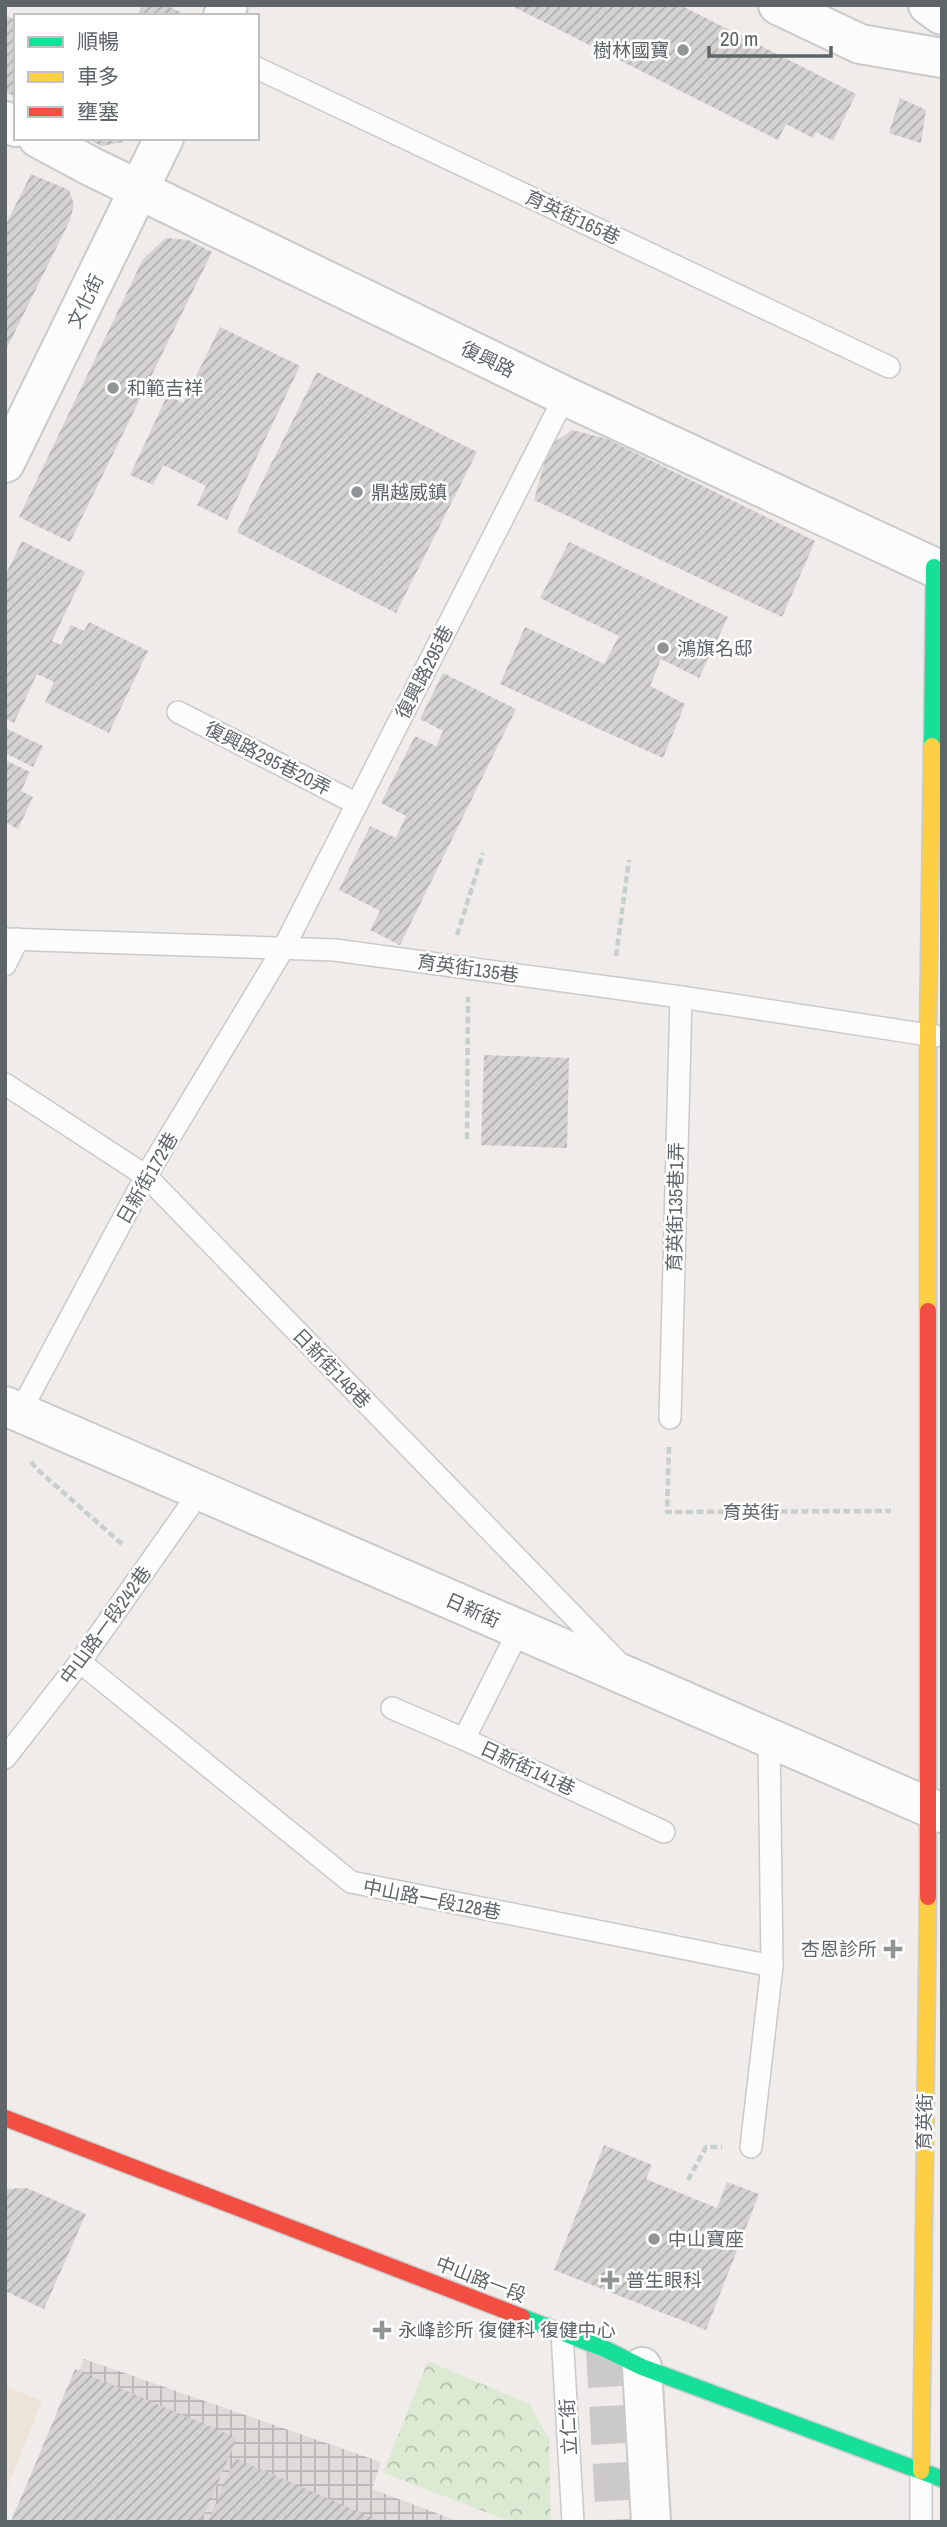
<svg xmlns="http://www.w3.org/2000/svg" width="947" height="2527" font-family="'Archivo Narrow','Noto Sans TC',sans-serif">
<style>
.commercial{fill:#ece3d9}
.industrial{fill:url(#industrial-grid)}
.park{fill:url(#park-crowns)}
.building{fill:url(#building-hatch)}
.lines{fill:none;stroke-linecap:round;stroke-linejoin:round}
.secondary-tunnel{stroke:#cbcac9;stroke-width:38;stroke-dasharray:38 19;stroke-linecap:butt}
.lane-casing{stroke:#cacaca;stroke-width:24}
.street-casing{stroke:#cacaca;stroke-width:42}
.fast-casing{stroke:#cbcbcb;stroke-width:19}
.slow-casing{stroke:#cbcbcb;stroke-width:19}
.jam-casing{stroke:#cbcbcb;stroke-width:19}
.path{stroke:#c8cfca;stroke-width:4.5;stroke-dasharray:7 3.5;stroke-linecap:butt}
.lane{stroke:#fdfcfc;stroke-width:21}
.street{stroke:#fdfcfc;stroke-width:38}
.fast{stroke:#16e098;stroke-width:16}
.slow{stroke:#ffcf43;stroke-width:16}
.jam{stroke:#f24e42;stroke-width:16}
.poi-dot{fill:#919495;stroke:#fff;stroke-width:2.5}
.labels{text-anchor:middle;stroke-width:5;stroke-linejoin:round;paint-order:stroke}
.poi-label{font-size:19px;fill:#5e6568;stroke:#fff;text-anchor:start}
.street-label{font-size:19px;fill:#5e6568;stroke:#fff}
</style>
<defs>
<pattern id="industrial-grid" width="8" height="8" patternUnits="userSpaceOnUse" patternTransform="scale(1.75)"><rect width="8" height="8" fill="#dfdbd9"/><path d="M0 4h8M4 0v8" fill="none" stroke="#b8b5b4"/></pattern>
<pattern id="park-crowns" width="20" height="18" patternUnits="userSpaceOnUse" patternTransform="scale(1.75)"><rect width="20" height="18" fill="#dcead4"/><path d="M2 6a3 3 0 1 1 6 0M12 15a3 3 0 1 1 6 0" fill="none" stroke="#b6c1b0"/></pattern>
<pattern id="building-hatch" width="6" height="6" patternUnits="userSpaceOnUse" patternTransform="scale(1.75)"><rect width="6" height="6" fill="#d5d3d2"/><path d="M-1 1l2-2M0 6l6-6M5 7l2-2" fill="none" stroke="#b0afae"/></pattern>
</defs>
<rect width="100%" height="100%" fill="#efece9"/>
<!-- commercial -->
<polygon class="commercial" points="5,2386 42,2401 5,2492"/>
<!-- industrial -->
<polygon class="industrial" points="84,2359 381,2462 372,2489 460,2522 10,2522"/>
<!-- park -->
<polygon class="park" points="428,2361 529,2404 549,2438 551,2522 512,2522 383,2473"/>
<!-- building -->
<g class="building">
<polygon points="142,5 166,5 188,16 137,16"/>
<polygon points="510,5 680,5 856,94 833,141 816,132 813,138 786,124 778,140"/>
<polygon points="5,15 16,20 16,97 5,92"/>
<polygon points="900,98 926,110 921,143 889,133"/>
<polygon points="86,138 125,138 123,142 101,146"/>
<polygon points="31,174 69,190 74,204 70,220 5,352 5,226"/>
<polygon points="166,238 188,240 212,252 70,542 19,517 143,259"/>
<polygon points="220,327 300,366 227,520 197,505 206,486 163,465 153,485 130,475 167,396 183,403"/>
<polygon points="317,372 477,452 396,613 237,532"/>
<polygon points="572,430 607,439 815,541 782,617 534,500 549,446"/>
<polygon points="22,541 85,572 52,641 61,645 71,625 84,631 89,622 148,651 109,733 45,702 54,682 37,674 14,723 5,719 5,576"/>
<polygon points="569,542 728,617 699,678 661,659 650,686 685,704 663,758 500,684 525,627 604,664 619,636 540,598"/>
<polygon points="443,673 516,709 400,945 370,930 380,911 339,890 370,826 396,838 406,816 381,803 415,736 436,746 443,731 420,719"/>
<polygon points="5,728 43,746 33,767 5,753"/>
<polygon points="5,760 30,772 21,791 33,797 18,829 7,823 5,828"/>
<polygon points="484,1055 569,1058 567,1148 481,1145"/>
<polygon points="604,2145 652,2165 646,2179 717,2208 727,2182 759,2194 706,2330 554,2270"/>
<polygon points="27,2188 86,2214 44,2309 5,2291 5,2189"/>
<polygon points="75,2369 237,2438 201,2522 11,2522"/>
<polygon points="235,2458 382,2522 208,2522"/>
</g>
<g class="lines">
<!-- secondary-tunnel -->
<polyline class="secondary-tunnel" points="605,2349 615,2522"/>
<defs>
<g id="lane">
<polyline points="257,68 889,367"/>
<polyline points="178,712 357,804"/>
<polyline points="5,939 335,950 681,997 935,1036"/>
<polyline points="5,965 18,939"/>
<polyline points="5,1084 146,1176 619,1663"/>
<polyline points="20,1412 146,1176 283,949 565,396"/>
<polyline points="670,1418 681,997"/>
<polyline points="519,1630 464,1739 664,1832"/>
<polyline points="80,1662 351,1882 772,1966"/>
<polyline points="392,1708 464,1739"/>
<polyline points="5,1758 80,1662 201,1490"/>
<polyline points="751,2147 772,1966 769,1738"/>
<polyline points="562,2333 573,2522"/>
<polyline points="921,2471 921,2522"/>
</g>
<g id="street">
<polyline points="778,5 860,44 942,58"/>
<polyline points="928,5 942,15"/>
<polyline points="223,16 228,5"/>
<polyline points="5,121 16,127"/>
<polyline points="38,138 92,167 565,396 942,571"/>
<polyline points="5,463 164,138"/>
<polyline points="5,1406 942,1813"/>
<polyline points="642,2367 651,2522"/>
</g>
<g id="fast">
<polyline points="932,746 934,567"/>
<polyline points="522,2317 605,2349 642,2367 942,2479"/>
</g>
<g id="slow">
<polyline points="928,1311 928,1034 932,746"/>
<polyline points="921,2471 928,1897"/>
</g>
<g id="jam">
<polyline points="928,1897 928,1311"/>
<polyline points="5,2118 522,2317"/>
</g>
</defs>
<!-- lane casing -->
<use href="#lane" class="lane-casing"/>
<!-- street casing -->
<use href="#street" class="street-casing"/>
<!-- fast casing -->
<use href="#fast" class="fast-casing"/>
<!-- slow casing -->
<use href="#slow" class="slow-casing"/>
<!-- jam casing -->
<use href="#jam" class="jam-casing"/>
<!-- path -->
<g class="path">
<polyline points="457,935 483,853"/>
<polyline points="616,956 629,860"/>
<polyline points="467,1139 468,997"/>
<polyline points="669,1447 667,1512 891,1511"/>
<polyline points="31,1462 39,1471 123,1545"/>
<polyline points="688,2180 706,2147 722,2147"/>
</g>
<!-- lane -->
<use href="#lane" class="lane"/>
<!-- street -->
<use href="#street" class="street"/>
<!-- fast -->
<use href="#fast" class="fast"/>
<!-- slow -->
<use href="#slow" class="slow"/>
<!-- jam -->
<use href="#jam" class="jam"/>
</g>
<!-- markers -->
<g class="poi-dot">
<circle cx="683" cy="50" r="7"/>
<circle cx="113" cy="388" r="7"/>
<circle cx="357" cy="492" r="7"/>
<circle cx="663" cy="648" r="7"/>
<path d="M889.5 1938.5h7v7h7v7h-7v7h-7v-7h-7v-7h7z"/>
<circle cx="654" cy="2239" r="7"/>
<path d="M606.5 2269.5h7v7h7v7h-7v7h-7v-7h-7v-7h7z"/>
<path d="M378.5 2319.5h7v7h7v7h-7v7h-7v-7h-7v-7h7z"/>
</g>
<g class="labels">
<!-- poi labels -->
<g class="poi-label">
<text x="669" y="57" text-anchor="end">樹林國寶</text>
<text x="127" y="395">和範吉祥</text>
<text x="371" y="499">鼎越威鎮</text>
<text x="677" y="655">鴻旗名邸</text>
<text x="877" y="1956" text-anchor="end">杏恩診所</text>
<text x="668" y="2246">中山寶座</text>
<text x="626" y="2287">普生眼科</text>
<text x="398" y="2337">永峰診所 復健科 復健中心</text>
</g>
<!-- street labels -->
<g class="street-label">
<text transform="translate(573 217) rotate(25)" y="7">育英街165巷</text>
<text transform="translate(85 301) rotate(-64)" y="7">文化街</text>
<text transform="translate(488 359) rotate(26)" y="7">復興路</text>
<text transform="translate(424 672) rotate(-63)" y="7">復興路295巷</text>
<text transform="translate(268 758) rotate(27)" y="7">復興路295巷20弄</text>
<text transform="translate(468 968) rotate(8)" y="7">育英街135巷</text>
<text transform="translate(147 1178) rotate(-60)" y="7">日新街172巷</text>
<text transform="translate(675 1207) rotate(-89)" y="7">育英街135巷1弄</text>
<text transform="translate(332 1368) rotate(46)" y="7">日新街148巷</text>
<text x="751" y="1519">育英街</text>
<text transform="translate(473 1610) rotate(24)" y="7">日新街</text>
<text transform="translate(105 1625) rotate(-54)" y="7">中山路一段242巷</text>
<text transform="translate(528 1768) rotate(25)" y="7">日新街141巷</text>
<text transform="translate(432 1899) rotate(11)" y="7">中山路一段128巷</text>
<text transform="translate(924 2122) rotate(-89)" y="7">育英街</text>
<text transform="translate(481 2279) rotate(21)" y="7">中山路一段</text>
<text transform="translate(568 2427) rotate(-93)" y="7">立仁街</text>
</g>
</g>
<!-- border -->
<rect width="947" height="2527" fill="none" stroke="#5e6568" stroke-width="14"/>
<!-- legend -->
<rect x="14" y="14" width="245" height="126" fill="#ffffff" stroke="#bfc1c3" stroke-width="2"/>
<rect x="28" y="37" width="35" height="10" fill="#16e098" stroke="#bfc1c3" stroke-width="2"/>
<text x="77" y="49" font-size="21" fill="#5e6568">順暢</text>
<rect x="28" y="72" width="35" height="10" fill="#ffcf43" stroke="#bfc1c3" stroke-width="2"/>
<text x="77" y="84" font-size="21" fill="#5e6568">車多</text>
<rect x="28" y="107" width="35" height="10" fill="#f24e42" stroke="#bfc1c3" stroke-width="2"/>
<text x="77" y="119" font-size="21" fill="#5e6568">壅塞</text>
<!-- scale -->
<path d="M709 46v10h122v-10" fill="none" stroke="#5e6568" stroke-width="3.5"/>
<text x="720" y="46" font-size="21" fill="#5e6568" stroke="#ffffff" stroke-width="5" paint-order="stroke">20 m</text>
</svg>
